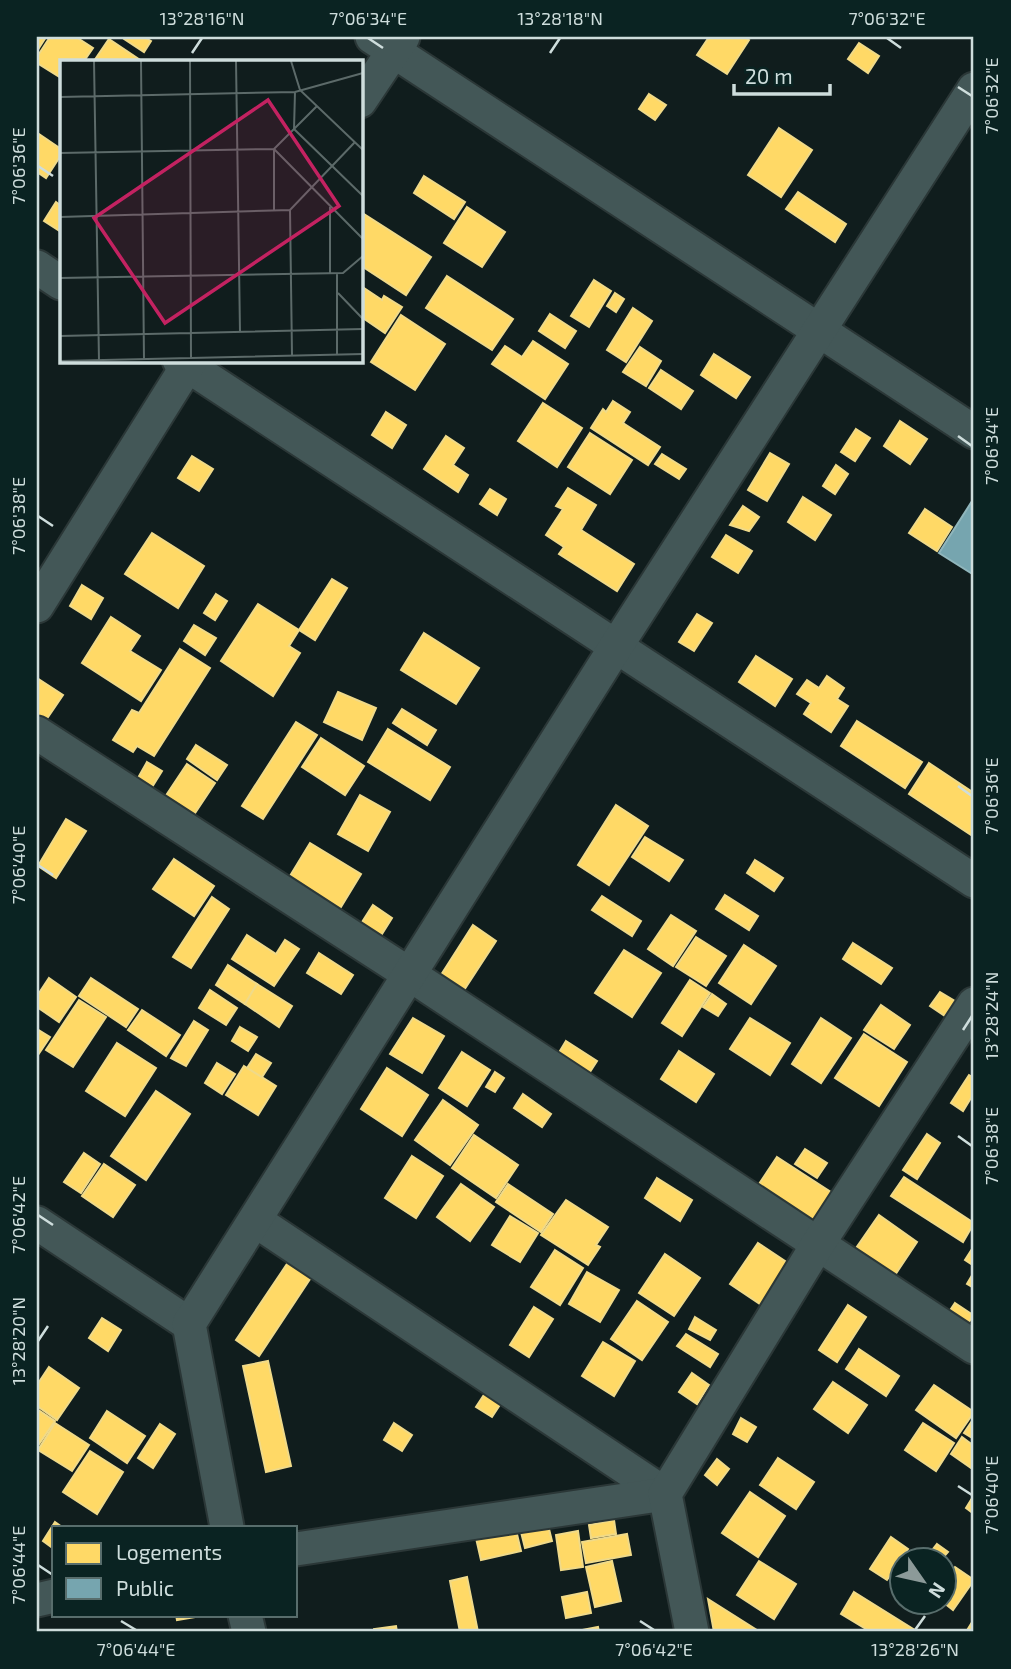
<svg xmlns="http://www.w3.org/2000/svg" width="1011" height="1669" font-family="'Exo 2',sans-serif">
<style>
.homes{fill:#ffd966;stroke:#f0da89;stroke-width:2}
.public{fill:#76a5af;stroke:#90b6bc;stroke-width:2}
.lines{fill:none;stroke-linecap:round;stroke-linejoin:round}
.street-casing{stroke:#2b3737;stroke-width:37}
.street{stroke:#435757;stroke-width:33}
.ticks{fill:none;stroke:#cedddc;stroke-width:2.5}
.inset-road{fill:none;stroke:#5c6a69;stroke-width:2}
.view{fill:#c32261;fill-opacity:0.15;stroke:#c32261;stroke-width:3.5}
.inset-edge{fill:none;stroke:#cedddc;stroke-width:3.5}
.neatline{fill:none;stroke:#cedddc;stroke-width:2.5}
.ticks-label{font-size:18px;text-anchor:middle;fill:#cedddc}
</style>
<rect width="100%" height="100%" fill="#101d1d"/>
<!-- homes -->
<g class="homes">
<polygon points="37,37 46,37 37,51"/>
<polygon points="50,37 76,37 93,48 84,61 61,61 61,78 37,63 37,57"/>
<polygon points="125,37 144,37 151,41 144,52 124,39"/>
<polygon points="709,37 744,37 749,40 727,74 697,55"/>
<polygon points="109,39 140,60 139,61 94,61"/>
<polygon points="859,43 879,56 868,73 848,59"/>
<polygon points="649,94 666,105 655,120 639,109"/>
<polygon points="779,128 812,150 781,197 748,175"/>
<polygon points="39,134 61,149 61,155 46,178 37,172 37,138"/>
<polygon points="424,176 465,202 454,219 414,193"/>
<polygon points="798,192 846,224 835,242 786,209"/>
<polygon points="56,202 61,206 61,232 44,221"/>
<polygon points="467,207 505,232 482,267 444,243"/>
<polygon points="364,214 431,257 406,295 360,265 360,220"/>
<polygon points="447,276 513,319 492,350 426,308"/>
<polygon points="594,280 611,291 589,327 571,316"/>
<polygon points="361,286 382,300 384,296 402,307 385,333 360,316"/>
<polygon points="615,293 624,299 616,312 607,306"/>
<polygon points="633,308 652,321 626,362 607,350"/>
<polygon points="550,314 576,331 565,348 539,331"/>
<polygon points="401,315 445,344 415,390 371,362"/>
<polygon points="533,341 568,364 545,399 492,364 505,346 522,357"/>
<polygon points="640,347 661,361 646,386 623,372"/>
<polygon points="714,354 750,377 736,398 701,375"/>
<polygon points="661,370 693,391 681,409 649,388"/>
<polygon points="613,401 630,412 623,423 660,447 648,465 591,428 603,409 606,412"/>
<polygon points="543,403 582,428 557,467 518,441"/>
<polygon points="386,412 406,425 392,448 372,435"/>
<polygon points="900,421 927,439 910,464 884,446"/>
<polygon points="856,429 870,438 855,461 841,452"/>
<polygon points="590,433 632,460 610,494 568,467"/>
<polygon points="446,436 464,448 453,465 468,475 458,492 424,469"/>
<polygon points="770,453 789,464 767,501 748,490"/>
<polygon points="662,454 686,469 679,479 655,464"/>
<polygon points="192,456 213,469 199,491 178,478"/>
<polygon points="836,465 848,474 835,494 823,486"/>
<polygon points="568,488 596,505 581,530 634,564 617,591 559,554 564,547 546,535 563,509 556,506"/>
<polygon points="490,489 506,499 497,515 480,504"/>
<polygon points="803,497 831,515 815,540 788,522"/>
<polygon points="743,506 759,517 749,531 730,525"/>
<polygon points="925,509 952,527 937,551 909,533"/>
<polygon points="152,533 204,566 178,608 125,574"/>
<polygon points="726,535 752,551 738,573 712,557"/>
<polygon points="332,579 347,588 315,640 299,630"/>
<polygon points="82,585 103,598 91,619 70,606"/>
<polygon points="216,594 227,601 215,620 204,613"/>
<polygon points="258,604 299,630 289,646 300,653 273,696 221,661"/>
<polygon points="697,614 712,623 694,651 679,642"/>
<polygon points="111,617 140,636 130,651 161,670 141,701 82,663"/>
<polygon points="194,625 216,638 205,655 184,641"/>
<polygon points="424,633 479,668 456,704 401,670"/>
<polygon points="180,649 210,668 154,756 137,746 133,752 113,740 132,710 139,713"/>
<polygon points="756,656 792,679 775,706 739,682"/>
<polygon points="827,676 844,688 837,699 848,706 831,732 804,714 811,703 797,694 807,680 819,688"/>
<polygon points="37,678 63,695 42,726 37,723"/>
<polygon points="338,692 376,708 362,740 324,722"/>
<polygon points="402,709 436,730 427,745 393,723"/>
<polygon points="857,721 922,762 905,788 841,746"/>
<polygon points="296,722 317,735 263,819 242,806"/>
<polygon points="388,729 450,767 430,800 368,762"/>
<polygon points="321,738 364,766 345,795 302,767"/>
<polygon points="196,745 227,765 217,780 187,759"/>
<polygon points="147,762 162,771 152,787 138,778"/>
<polygon points="929,763 974,793 974,837 909,794"/>
<polygon points="187,764 215,783 193,816 165,797"/>
<polygon points="360,795 390,812 368,851 338,834"/>
<polygon points="616,805 648,826 609,885 578,865"/>
<polygon points="66,819 86,831 56,878 38,866"/>
<polygon points="645,837 683,860 669,881 632,857"/>
<polygon points="310,843 361,874 338,912 287,881"/>
<polygon points="174,859 214,886 194,916 153,889"/>
<polygon points="755,860 783,878 774,891 747,873"/>
<polygon points="725,895 758,916 749,930 716,909"/>
<polygon points="602,896 641,921 632,936 592,910"/>
<polygon points="212,897 229,909 191,968 173,957"/>
<polygon points="373,905 392,918 377,942 357,930"/>
<polygon points="671,915 696,931 673,966 648,949"/>
<polygon points="473,925 496,941 464,990 441,975"/>
<polygon points="247,935 276,954 285,940 299,949 274,986 232,959"/>
<polygon points="696,937 726,956 706,986 676,967"/>
<polygon points="853,943 892,968 881,984 843,959"/>
<polygon points="744,945 776,966 751,1004 719,983"/>
<polygon points="624,950 661,973 632,1017 595,993"/>
<polygon points="319,953 353,975 341,994 307,973"/>
<polygon points="228,965 257,984 245,1004 216,985"/>
<polygon points="49,978 76,997 59,1022 37,1007 37,996"/>
<polygon points="91,978 138,1009 126,1027 79,996"/>
<polygon points="690,980 710,993 682,1036 662,1023"/>
<polygon points="257,984 292,1006 279,1027 245,1004"/>
<polygon points="210,990 237,1008 226,1025 199,1008"/>
<polygon points="940,992 955,1001 945,1016 930,1006"/>
<polygon points="712,994 726,1004 718,1016 703,1007"/>
<polygon points="79,1000 106,1017 73,1067 46,1050"/>
<polygon points="881,1005 910,1025 894,1049 864,1030"/>
<polygon points="142,1010 180,1035 166,1056 128,1030"/>
<polygon points="413,1018 444,1036 422,1073 390,1054"/>
<polygon points="750,1018 790,1043 770,1075 730,1049"/>
<polygon points="821,1018 851,1038 821,1083 792,1064"/>
<polygon points="194,1021 208,1030 186,1066 171,1058"/>
<polygon points="240,1027 257,1037 248,1051 232,1041"/>
<polygon points="37,1029 50,1037 38,1055 37,1054"/>
<polygon points="864,1034 907,1062 879,1106 835,1078"/>
<polygon points="566,1041 597,1061 584,1081 554,1061"/>
<polygon points="117,1043 156,1068 125,1116 86,1091"/>
<polygon points="679,1051 714,1074 696,1102 661,1079"/>
<polygon points="462,1052 490,1070 467,1106 439,1088"/>
<polygon points="256,1054 271,1063 257,1085 242,1076"/>
<polygon points="217,1063 235,1074 222,1094 205,1083"/>
<polygon points="244,1066 276,1086 258,1115 226,1095"/>
<polygon points="387,1068 428,1095 402,1136 361,1109"/>
<polygon points="495,1072 504,1078 495,1092 486,1087"/>
<polygon points="969,1075 974,1078 974,1093 963,1111 951,1103"/>
<polygon points="156,1091 190,1114 146,1180 111,1156"/>
<polygon points="523,1094 551,1114 542,1127 514,1108"/>
<polygon points="443,1100 478,1125 450,1165 415,1140"/>
<polygon points="927,1134 940,1143 917,1179 903,1170"/>
<polygon points="474,1135 518,1165 496,1198 452,1168"/>
<polygon points="805,1149 827,1163 817,1178 795,1164"/>
<polygon points="84,1153 100,1164 81,1193 64,1182"/>
<polygon points="412,1156 443,1176 416,1218 385,1198"/>
<polygon points="777,1157 834,1194 813,1228 755,1190"/>
<polygon points="104,1164 135,1185 113,1217 82,1196"/>
<polygon points="904,1177 974,1223 963,1242 891,1196"/>
<polygon points="657,1178 692,1200 680,1221 645,1198"/>
<polygon points="461,1184 494,1207 470,1241 437,1217"/>
<polygon points="508,1184 553,1214 541,1232 496,1202"/>
<polygon points="566,1200 608,1227 596,1245 600,1247 588,1265 541,1235"/>
<polygon points="879,1215 917,1242 893,1278 854,1251"/>
<polygon points="510,1216 538,1233 520,1262 492,1245"/>
<polygon points="758,1243 791,1265 763,1306 730,1284"/>
<polygon points="974,1246 974,1266 965,1260"/>
<polygon points="555,1250 583,1268 560,1305 531,1287"/>
<polygon points="665,1254 700,1278 674,1316 639,1293"/>
<polygon points="289,1261 312,1276 259,1356 236,1340"/>
<polygon points="587,1272 619,1290 600,1322 569,1304"/>
<polygon points="974,1272 974,1288 967,1284"/>
<polygon points="637,1301 668,1322 642,1360 611,1339"/>
<polygon points="955,1303 973,1315 966,1327 947,1315"/>
<polygon points="848,1305 866,1317 837,1362 819,1350"/>
<polygon points="534,1307 553,1319 529,1357 510,1345"/>
<polygon points="695,1317 716,1330 710,1340 689,1329"/>
<polygon points="102,1318 121,1330 108,1351 89,1338"/>
<polygon points="686,1334 718,1354 710,1367 677,1346"/>
<polygon points="603,1342 635,1361 614,1396 582,1376"/>
<polygon points="859,1349 899,1376 886,1396 846,1369"/>
<polygon points="268,1361 291,1466 266,1472 243,1366"/>
<polygon points="49,1367 79,1388 57,1420 37,1406 37,1385"/>
<polygon points="692,1373 709,1385 697,1404 679,1392"/>
<polygon points="833,1382 867,1405 848,1433 814,1409"/>
<polygon points="934,1385 974,1412 956,1438 916,1410"/>
<polygon points="489,1387 505,1397 492,1417 476,1407"/>
<polygon points="37,1409 55,1421 37,1447"/>
<polygon points="107,1411 145,1436 127,1463 90,1438"/>
<polygon points="741,1418 756,1427 747,1442 733,1434"/>
<polygon points="974,1418 974,1439 964,1433"/>
<polygon points="55,1423 89,1445 72,1471 38,1450"/>
<polygon points="394,1423 412,1435 402,1451 384,1440"/>
<polygon points="923,1423 954,1443 936,1471 905,1450"/>
<polygon points="160,1424 175,1434 153,1468 138,1458"/>
<polygon points="962,1437 974,1446 974,1470 951,1454"/>
<polygon points="90,1451 123,1472 97,1514 63,1492"/>
<polygon points="778,1458 814,1482 796,1509 760,1485"/>
<polygon points="717,1459 729,1469 717,1485 705,1475"/>
<polygon points="750,1492 785,1516 758,1557 722,1533"/>
<polygon points="974,1495 974,1514 966,1508"/>
<polygon points="614,1520 616,1534 591,1538 589,1525"/>
<polygon points="547,1521 552,1541 525,1548 520,1528"/>
<polygon points="55,1522 62,1527 54,1527 54,1549 43,1541"/>
<polygon points="516,1530 521,1551 481,1560 476,1538"/>
<polygon points="578,1531 583,1567 561,1570 556,1535"/>
<polygon points="627,1534 631,1555 586,1563 582,1542"/>
<polygon points="891,1537 908,1549 887,1580 870,1569"/>
<polygon points="937,1544 948,1552 941,1560 929,1560 926,1558"/>
<polygon points="612,1561 621,1601 595,1607 586,1567"/>
<polygon points="759,1561 796,1584 774,1619 737,1595"/>
<polygon points="955,1567 974,1580 953,1610 943,1602 944,1582"/>
<polygon points="467,1577 478,1632 460,1632 450,1581"/>
<polygon points="587,1592 591,1613 566,1618 562,1597"/>
<polygon points="854,1592 918,1632 871,1632 841,1614"/>
<polygon points="708,1599 760,1632 714,1632"/>
<polygon points="176,1615 207,1615 177,1620"/>
<polygon points="974,1619 974,1632 966,1632"/>
<polygon points="396,1626 397,1632 374,1632 374,1629"/>
<polygon points="598,1627 599,1632 572,1632"/>
</g>
<!-- public -->
<polygon class="public" points="974,498 974,575 939,553"/>
<g class="lines">
<defs>
<g id="street">
<polyline points="372,37 974,432"/>
<polyline points="360,101 403,37"/>
<polyline points="37,267 61,283"/>
<polyline points="179,360 974,881"/>
<polyline points="37,606 191,360"/>
<polyline points="37,733 409,974 974,1347"/>
<polyline points="256,1221 665,1494"/>
<polyline points="37,1223 189,1324"/>
<polyline points="227,1527 189,1324 615,648 974,89"/>
<polyline points="296,1549 665,1494"/>
<polyline points="37,1600 54,1596"/>
<polyline points="245,1615 249,1632"/>
<polyline points="692,1632 665,1494 818,1244 974,1004"/>
</g>
</defs>
<!-- street casing -->
<use href="#street" class="street-casing"/>
<!-- street -->
<use href="#street" class="street"/>
</g>
<!-- ticks -->
<path class="ticks" d="M368,38L383,48M887,38L901,48M192,53L202,38M550,53L560,38M958,87L972,96M38,166L53,176M958,436L972,446M38,516L53,526M958,786L972,796M38,865L53,875M963,1030L972,1016M958,1136L972,1146M38,1215L53,1225M38,1341L48,1326M958,1486L972,1495M38,1565L53,1575M121,1621L136,1630M640,1621L654,1630M915,1630L925,1616"/>
<!-- overview -->
<g transform="translate(60 60)">
<rect width="303" height="303" fill="#101d1d"/>
<path class="inset-road" d="M34,1L39,301M81,1L84,300M130,1L131,299M176,1L180,272M231,1L240,30L303,90M235,32L234,69L303,136M0,37L235,32L303,13M214,89L303,179M214,89V151M0,93L214,89L257,46M230,150L232,295M0,157L230,150L295,82M270,213V147M0,218L283,213L303,196M278,233L303,259M0,276L303,269M277,295V213M0,301L303,294"/>
<path class="view" d="M208,40L279,146L105,263L34,158Z"/>
<rect width="303" height="303" class="inset-edge"/>
</g>
<!-- border -->
<rect width="1011" height="1669" fill="none" stroke="#0a2322" stroke-width="77"/>
<!-- legend -->
<rect x="52" y="1526" width="245" height="91" fill="#0a2322" stroke="#586d6c" stroke-width="2"/>
<rect x="66" y="1543" width="35" height="21" fill="#ffd966" stroke="#586d6c" stroke-width="2"/>
<text x="116" y="1560" font-size="21" fill="#cedddc">Logements</text>
<rect x="66" y="1578" width="35" height="21" fill="#76a5af" stroke="#586d6c" stroke-width="2"/>
<text x="116" y="1596" font-size="21" fill="#cedddc">Public</text>
<!-- north arrow -->
<g transform="translate(923 1581) rotate(124)"><circle r="33" fill="#0a2322" stroke="#586d6c" stroke-width="2"/>
<path d="M0-5L12 26L0 18L-12 26Z" fill="#8c9a99"/>
<text y="-10" font-size="19" font-weight="bold" text-anchor="middle" fill="#cedddc">N</text>
</g>
<!-- scale -->
<path d="M734 84v10h96v-10" fill="none" stroke="#cedddc" stroke-width="3.5"/>
<text x="745" y="84" font-size="21" fill="#cedddc" stroke="#0a2322" stroke-width="5" paint-order="stroke">20 m</text>
<rect x="38" y="38" width="934" height="1592" class="neatline"/>
<g class="ticks-label">
<text x="202" y="25">13°28'16"N</text>
<text x="368" y="25">7°06'34"E</text>
<text x="560" y="25">13°28'18"N</text>
<text x="887" y="25">7°06'32"E</text>
<text transform="translate(992 96) rotate(-90)" y="6">7°06'32"E</text>
<text transform="translate(19 166) rotate(-90)" y="6">7°06'36"E</text>
<text transform="translate(992 446) rotate(-90)" y="6">7°06'34"E</text>
<text transform="translate(19 516) rotate(-90)" y="6">7°06'38"E</text>
<text transform="translate(992 796) rotate(-90)" y="6">7°06'36"E</text>
<text transform="translate(19 865) rotate(-90)" y="6">7°06'40"E</text>
<text transform="translate(992 1016) rotate(-90)" y="6">13°28'24"N</text>
<text transform="translate(992 1146) rotate(-90)" y="6">7°06'38"E</text>
<text transform="translate(19 1215) rotate(-90)" y="6">7°06'42"E</text>
<text transform="translate(19 1341) rotate(-90)" y="6">13°28'20"N</text>
<text transform="translate(992 1495) rotate(-90)" y="6">7°06'40"E</text>
<text transform="translate(19 1565) rotate(-90)" y="6">7°06'44"E</text>
<text x="136" y="1656">7°06'44"E</text>
<text x="654" y="1656">7°06'42"E</text>
<text x="915" y="1656">13°28'26"N</text>
</g>
</svg>
